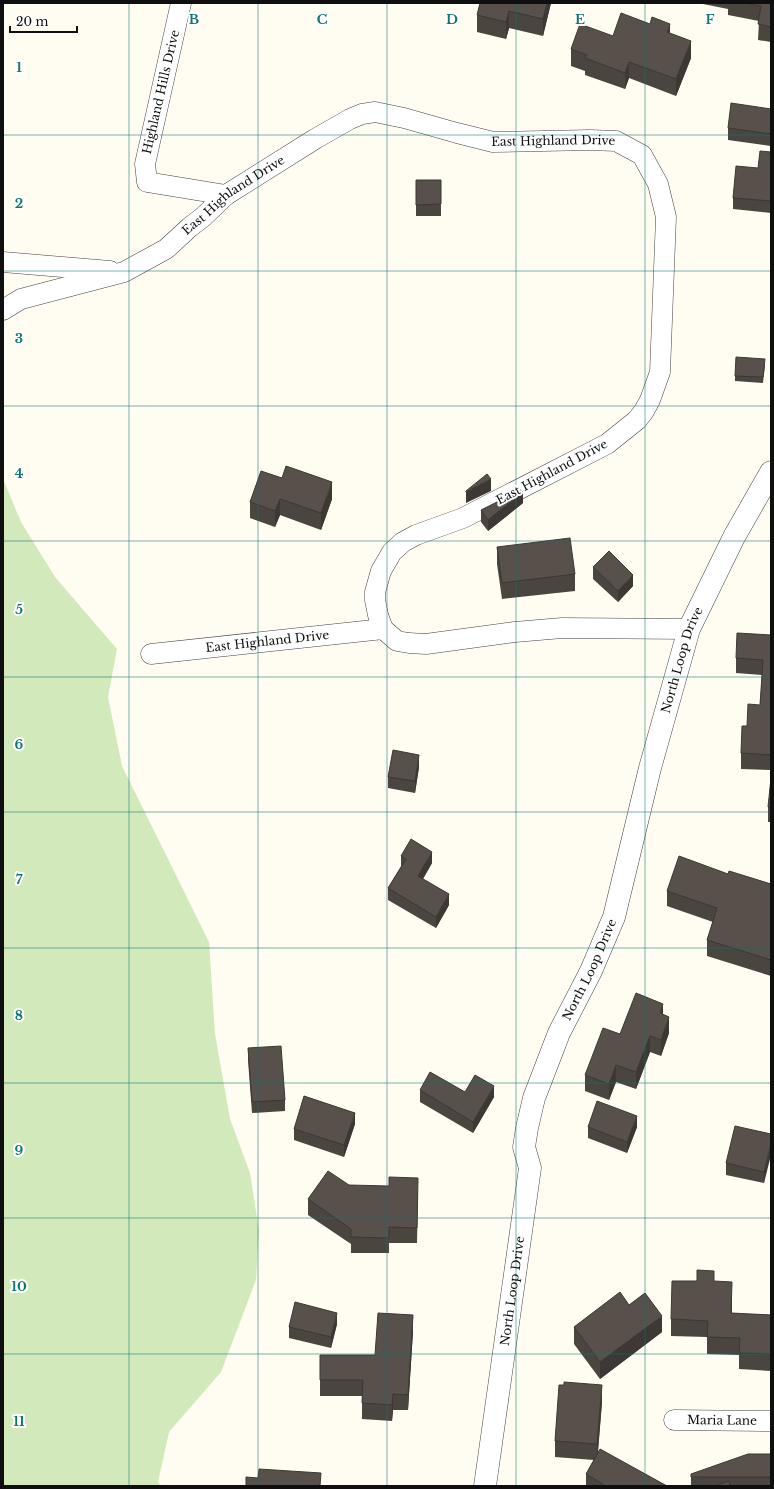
<svg xmlns="http://www.w3.org/2000/svg" width="774" height="1489" font-family="'Libre Baskerville',serif">
<style>
.green{fill:#d2e9bb}
.lines{fill:none;stroke-linecap:round;stroke-linejoin:round}
.minor-casing{stroke:#424242;stroke-width:21}
.tertiary-casing{stroke:#424242;stroke-width:23}
.minor{stroke:#fff;stroke-width:20}
.tertiary{stroke:#fff;stroke-width:22}
.wall{fill:#4b4540}
.shaded-wall{fill:#3d3834}
.building{fill:#57504b;stroke:#3d3834}
.grid{fill:none;stroke:#0f766e;stroke-width:1;stroke-opacity:0.55}
.labels{text-anchor:middle;stroke-width:4;stroke-linejoin:round;paint-order:stroke}
.street-label{font-size:12px;fill:#0f0f0f;stroke:#fff}
.grid-label{font-size:13px;text-anchor:middle;font-weight:bold;fill:#0f766e;stroke:#fff;stroke-width:4;stroke-linejoin:round;paint-order:stroke}
</style>
<rect width="100%" height="100%" fill="#fffcf1"/>
<!-- green -->
<polygon class="green" points="3,479 21,522 55,577 117,649 108,697 122,766 209,942 215,1034 230,1119 250,1173 259,1231 256,1280 221,1372 169,1432 158,1482 161,1486 3,1486"/>
<g class="lines">
<defs>
<g id="minor">
<polyline points="181,3 145,164 147,182 226,195"/>
<polyline points="3,262 110,271"/>
<path id="s1" d="M3,310L21,299L124,272L166,249L190,227L203,217L226,195L315,139L350,119L362,114L375,112L404,118L457,133L493,142L590,140L616,141L642,155L658,184L666,217L660,372L650,400L644,411L637,420L607,444L463,518L416,535L403,542L392,552L381,571L375,592V600L378,615L383,629L397,641L409,643L426,644L515,632L562,628L689,629"/>
<path id="s2" d="M151,654L383,629"/>
<path id="s3" d="M674,1420L771,1421"/>
</g>
<g id="tertiary">
<path id="s4" d="M485,1486L530,1168L524,1147L527,1128L534,1098L559,1033L591,971L614,917L650,768L689,629L734,537L771,472"/>
</g>
</defs>
<!-- minor casing -->
<use href="#minor" class="minor-casing"/>
<!-- tertiary casing -->
<use href="#tertiary" class="tertiary-casing"/>
<!-- minor -->
<use href="#minor" class="minor"/>
<!-- tertiary -->
<use href="#tertiary" class="tertiary"/>
</g>
<!-- wall -->
<g class="wall">
<polygon points="551,3 543,36 509,28 506,39 477,32 477,15"/>
<polygon points="698,3 771,3 771,42 758,40 759,21 728,15 728,9"/>
<polygon points="670,33 691,58 676,96 629,78 625,89 585,75 585,71 571,66 571,49 613,36"/>
<polygon points="771,109 771,146 728,140 728,128"/>
<polygon points="771,152 771,213 733,209 733,198 758,168"/>
<rect x="416" y="180" width="25" height="36"/>
<polygon points="765,365 763,383 735,381 735,376"/>
<polygon points="282,478 332,499 321,530 280,515 275,527 250,518 250,502"/>
<polygon points="523,503 488,531 481,522 481,510"/>
<polygon points="497,547 575,574 575,591 502,599 497,564"/>
<polygon points="593,567 633,586 618,602 593,579"/>
<polygon points="771,635 771,770 741,769 741,753 747,726 760,705 762,675 736,673 736,658"/>
<polygon points="419,767 415,793 388,788 388,777"/>
<polygon points="771,778 771,822 768,822 768,807"/>
<polygon points="401,856 432,863 423,879 449,905 436,928 388,900 388,888 401,867"/>
<polygon points="728,874 771,884 771,976 707,956 707,940 713,922 667,906 667,891"/>
<polygon points="663,1014 669,1033 661,1056 650,1052 636,1089 616,1082 609,1100 585,1091 585,1075 620,1034"/>
<polygon points="248,1048 285,1100 285,1111 252,1113 248,1060"/>
<polygon points="420,1090 494,1097 473,1133 420,1102"/>
<polygon points="355,1124 344,1157 294,1140 294,1129"/>
<polygon points="588,1127 637,1127 627,1153 588,1138"/>
<polygon points="771,1134 764,1183 726,1175 726,1163"/>
<polygon points="349,1185 418,1193 417,1243 389,1243 389,1253 351,1253 351,1244 308,1215 308,1199"/>
<polygon points="697,1281 714,1281 732,1298 732,1313 771,1315 771,1371 739,1369 739,1355 707,1354 707,1337 671,1336 671,1319"/>
<polygon points="629,1305 662,1332 600,1379 574,1344 574,1327"/>
<polygon points="337,1324 331,1348 289,1338 289,1327"/>
<polygon points="413,1331 408,1410 393,1410 392,1421 362,1419 362,1396 320,1396 320,1355 375,1355"/>
<polygon points="602,1402 598,1452 667,1486 586,1486 586,1474 594,1460 555,1457 555,1441"/>
<polygon points="771,1454 771,1486 691,1486 691,1474"/>
</g>
<!-- shaded-wall -->
<g class="shaded-wall">
<polygon points="547,3 551,3 543,36 543,19"/>
<polygon points="509,11 509,28 506,39 506,22"/>
<polygon points="670,24 670,41 667,32"/>
<polygon points="691,41 691,58 676,96 676,79"/>
<polygon points="629,62 629,78 625,89 625,73"/>
<polygon points="491,479 491,491 466,503 466,492"/>
<polygon points="332,482 332,499 321,530 321,513"/>
<polygon points="523,492 523,503 488,531 488,520"/>
<polygon points="280,499 280,515 275,527 275,511"/>
<polygon points="633,575 633,586 618,602 618,591"/>
<polygon points="419,755 419,767 415,793 415,781"/>
<polygon points="432,852 432,863 418,887 418,876"/>
<polygon points="449,894 449,905 436,928 436,917"/>
<polygon points="663,1004 663,1020 660,1013"/>
<polygon points="669,1017 669,1033 661,1056 661,1040"/>
<polygon points="650,1036 650,1052 636,1089 636,1072"/>
<polygon points="616,1065 616,1082 609,1100 609,1084"/>
<polygon points="494,1086 494,1097 473,1133 473,1122"/>
<polygon points="355,1113 355,1124 344,1157 344,1145"/>
<polygon points="637,1116 637,1127 627,1153 627,1142"/>
<polygon points="771,1144 771,1155 764,1183 764,1172"/>
<polygon points="732,1282 732,1298 731,1330 731,1313"/>
<polygon points="337,1313 337,1324 331,1348 331,1337"/>
<polygon points="413,1315 413,1331 408,1410 408,1395"/>
<polygon points="662,1316 662,1332 600,1379 600,1362"/>
<polygon points="602,1385 602,1402 597,1461 597,1444"/>
<polygon points="393,1394 393,1410 392,1421 392,1405"/>
</g>
<!-- building -->
<g class="building">
<polygon points="480,3 547,3 543,19 509,11 506,22 477,15"/>
<polygon points="744,3 771,3 771,27 758,24 761,6"/>
<polygon points="621,13 650,24 652,17 670,24 667,32 691,41 676,79 629,62 625,73 585,58 587,55 571,49 580,24 613,36"/>
<polygon points="731,103 771,109 771,134 728,128"/>
<polygon points="760,151 771,152 771,201 733,198 736,166 758,168"/>
<polygon points="416,180 441,180 441,204 416,205"/>
<polygon points="736,357 765,359 763,377 735,376"/>
<polygon points="286,466 332,482 321,513 280,499 275,511 250,502 261,471 282,478"/>
<polygon points="487,474 491,479 466,492 466,491"/>
<polygon points="521,490 523,492 488,520 481,510"/>
<polygon points="570,538 575,574 502,583 497,547"/>
<polygon points="609,551 633,575 618,591 593,567"/>
<polygon points="737,633 771,635 771,755 741,753 742,726 747,726 748,704 760,705 763,660 736,658"/>
<polygon points="393,750 419,755 415,781 388,777"/>
<polygon points="771,778 771,807 768,807"/>
<polygon points="411,839 432,852 418,876 449,894 436,917 388,888 406,859 401,856"/>
<polygon points="679,856 728,874 729,871 771,884 771,960 707,940 717,908 667,891"/>
<polygon points="636,993 663,1004 660,1013 669,1017 661,1040 650,1036 636,1072 616,1065 609,1084 585,1075 603,1028 620,1034"/>
<polygon points="281,1046 285,1100 252,1102 248,1048"/>
<polygon points="430,1072 465,1092 475,1075 494,1086 473,1122 420,1090"/>
<polygon points="304,1096 355,1113 344,1145 294,1129"/>
<polygon points="597,1101 637,1116 627,1142 588,1127"/>
<polygon points="735,1126 771,1134 771,1144 764,1172 726,1163"/>
<polygon points="328,1171 349,1185 389,1186 389,1177 418,1178 417,1228 389,1227 389,1238 351,1237 351,1229 308,1199"/>
<polygon points="697,1270 714,1271 714,1281 732,1282 731,1313 771,1315 771,1354 739,1353 740,1338 707,1337 708,1321 671,1319 672,1281 697,1281"/>
<polygon points="620,1292 629,1305 645,1293 662,1316 600,1362 574,1327"/>
<polygon points="295,1302 337,1313 331,1337 289,1327"/>
<polygon points="378,1313 413,1315 408,1395 393,1394 392,1405 362,1403 363,1380 320,1380 320,1355 375,1355"/>
<polygon points="564,1382 602,1385 597,1444 555,1441 559,1385 564,1385"/>
<polygon points="600,1449 667,1486 602,1486 603,1484 586,1474"/>
<polygon points="748,1454 771,1454 771,1486 770,1477 691,1477 691,1474"/>
<polygon points="259,1469 321,1473 320,1486 246,1486 246,1477 258,1478"/>
<polygon points="729,1481 730,1486 714,1486"/>
</g>
<!-- grid -->
<path class="grid" d="M129,3V1486M258,3V1486M387,3V1486M516,3V1486M645,3V1486M3,135H771M3,271H771M3,406H771M3,541H771M3,677H771M3,812H771M3,948H771M3,1083H771M3,1218H771M3,1354H771"/>
<g class="labels">
<!-- street labels -->
<g class="street-label">
<text transform="translate(161 92) rotate(-77)" y="4">Highland Hills Drive</text>
<text dy="4" stroke="none"><textPath href="#s1" startOffset="610">East Highland Drive</textPath></text>
<text dy="4" stroke="none"><textPath href="#s1" startOffset="262">East Highland Drive</textPath></text>
<text transform="translate(552 472) rotate(-28)" y="4">East Highland Drive</text>
<text dy="4" stroke="none"><textPath href="#s2" startOffset="117">East Highland Drive</textPath></text>
<text dy="4" stroke="none"><textPath href="#s4" startOffset="857">North Loop Drive</textPath></text>
<text dy="4" stroke="none"><textPath href="#s4" startOffset="533">North Loop Drive</textPath></text>
<text dy="4" stroke="none"><textPath href="#s4" startOffset="197">North Loop Drive</textPath></text>
<text dy="4" stroke="none"><textPath href="#s3" startOffset="48">Maria Lane</textPath></text>
</g>
</g>
<g class="grid-label">
<text x="194" y="24">B</text>
<text x="322" y="24">C</text>
<text x="452" y="24">D</text>
<text x="580" y="24">E</text>
<text x="710" y="24">F</text>
<text x="19" y="72">1</text>
<text x="19" y="208">2</text>
<text x="19" y="343">3</text>
<text x="19" y="478">4</text>
<text x="19" y="614">5</text>
<text x="19" y="749">6</text>
<text x="19" y="884">7</text>
<text x="19" y="1020">8</text>
<text x="19" y="1155">9</text>
<text x="19" y="1291">10</text>
<text x="19" y="1426">11</text>
</g>
<!-- border -->
<rect width="774" height="1489" fill="none" stroke="#0f0f0f" stroke-width="8"/>
<!-- scale -->
<path d="M10 26v6h67v-6" fill="none" stroke="#0f0f0f" stroke-width="2"/>
<text x="16" y="26" font-size="12" fill="#0f0f0f" stroke="#ffffff" stroke-width="3" paint-order="stroke">20 m</text>
</svg>
